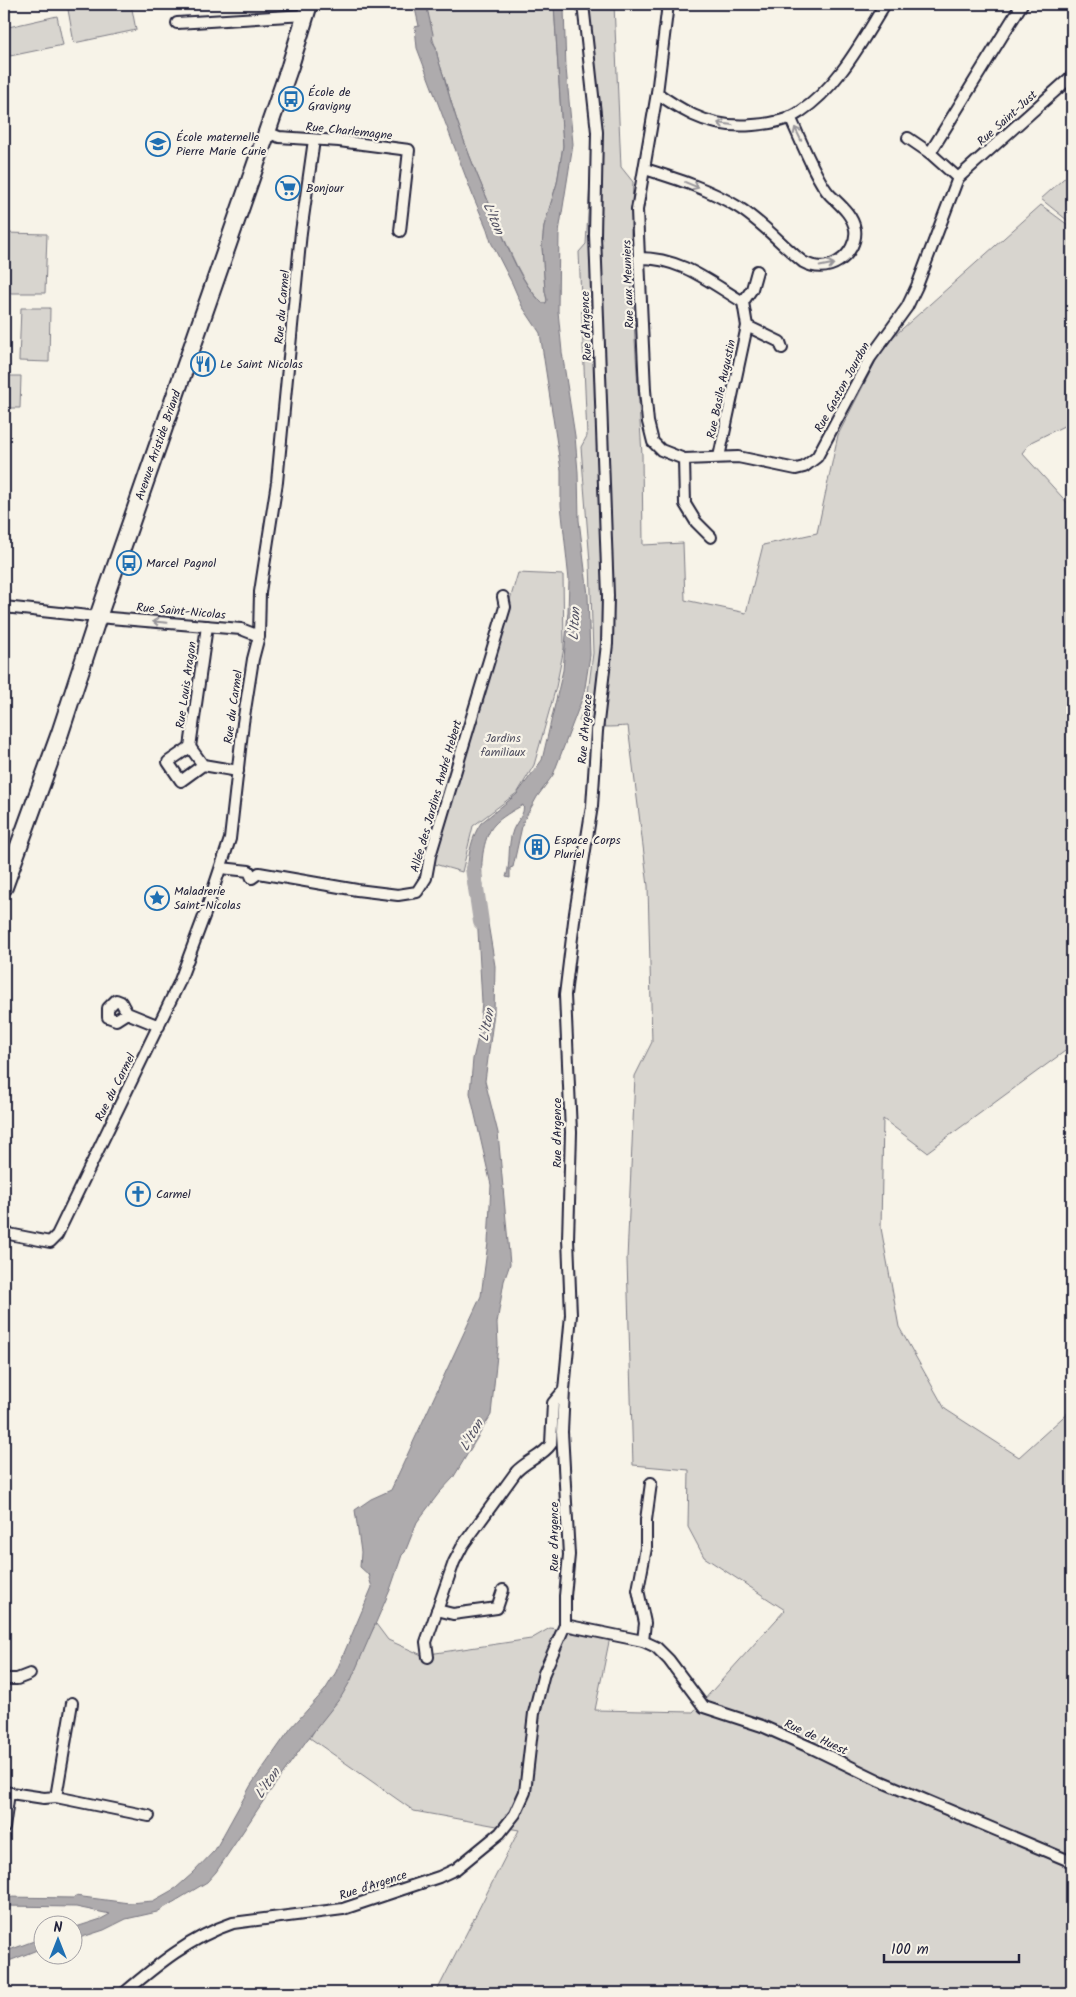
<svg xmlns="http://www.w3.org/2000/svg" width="1076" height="1997" font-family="Kalam,sans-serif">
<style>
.green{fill:#d8d5cf;stroke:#7d7c85}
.water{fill:#aeabad;stroke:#76747f}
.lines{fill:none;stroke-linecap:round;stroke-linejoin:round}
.river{stroke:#aeabad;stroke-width:16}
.street-casing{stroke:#22223b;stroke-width:14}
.primary-casing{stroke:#22223b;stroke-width:20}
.street{stroke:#f7f3e8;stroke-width:10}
.primary{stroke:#f7f3e8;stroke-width:16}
.oneway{stroke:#97959a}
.labels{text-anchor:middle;stroke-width:4.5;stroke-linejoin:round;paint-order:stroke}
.poi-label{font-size:12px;fill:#22223b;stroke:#f7f3e8;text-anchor:start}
.street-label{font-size:12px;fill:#22223b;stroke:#f7f3e8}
.park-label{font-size:12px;fill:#504f60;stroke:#f7f3e8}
.water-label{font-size:14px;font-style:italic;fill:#535263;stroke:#f7f3e8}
</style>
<rect width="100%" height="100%" fill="#f7f3e8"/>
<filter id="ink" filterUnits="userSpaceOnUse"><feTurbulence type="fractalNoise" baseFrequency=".02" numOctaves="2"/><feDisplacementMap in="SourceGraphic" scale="10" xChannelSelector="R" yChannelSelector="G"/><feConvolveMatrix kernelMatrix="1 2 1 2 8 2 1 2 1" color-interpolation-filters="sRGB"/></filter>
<g filter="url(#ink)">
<!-- green -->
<g class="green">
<polygon points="67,4 131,4 136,30 74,43"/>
<path d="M426,4H554L563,146L557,183L544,226L542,246L545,291L547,300L546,303H542C521,282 510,251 498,224C478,178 459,133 446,84C443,72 437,60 436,47C432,42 428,13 426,4Z"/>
<path d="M588,4H614L621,167L633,182L630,257L642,455L643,545L683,543L685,600L746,613L763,545L817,533L838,435L884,345L1041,205L1072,228V422L1031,442L1022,453L1072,508V1046L927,1152L883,1119L881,1228L899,1327L945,1409L1019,1457L1072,1409V1993H436L519,1830L414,1811L310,1738L376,1624L388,1640L422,1655L531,1639L550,1628L610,1637L595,1710L693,1712L785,1610L704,1557L688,1527L689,1470L633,1465L627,1259L635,1076L652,1042L648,886L628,726C610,727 596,729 579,721L588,693L593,653L590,562L581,447L587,436L579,252L586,244L591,168L598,118Z"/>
<polygon points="57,16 63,45 10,56 4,28"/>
<polygon points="1072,171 1072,224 1041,199"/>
<polygon points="6,233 47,234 45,293 4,293"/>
<polygon points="21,308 50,308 49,362 19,361"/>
<polygon points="4,376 21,376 20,408 4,408"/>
<polygon points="518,573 563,575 564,648 556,687 534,765 518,792 473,826 462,872 431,863"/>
</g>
<!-- water -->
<g class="water">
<path d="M414,4H426L433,34L432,41L436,47C437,60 443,72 446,84C459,133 478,178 498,224C509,251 521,283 542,303H546L547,300L545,291L542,246L544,226L557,183L563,146L554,5L552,4H563L564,9L566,68L573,144L559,232L558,311L562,352L575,436L578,472L579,520L588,595L590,655L584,694L553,775L537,797L523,822L513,867L510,868V878L506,877C511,863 507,846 513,830C516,822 526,813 523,805C514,810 501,817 494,825C482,838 480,869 483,885L469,890C465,870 469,840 481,823L517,794L542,760L563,670L568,612L569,580L561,505V470L540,333L522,306L512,283L491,242L487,229L473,196L417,48L415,27L419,26Z"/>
<polygon points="484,899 495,966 494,1013 485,1081 498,1133 510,1264 504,1281 497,1323 498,1345 491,1415 453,1478 439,1493 417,1522 405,1552 402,1555 390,1590 351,1680 341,1697 307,1740 266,1797 216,1872 207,1882 157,1912 126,1919 104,1930 73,1940 73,1928 101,1919 110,1914 76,1907 4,1906 4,1897 74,1898 75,1896 129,1903 153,1901 176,1888 193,1873 215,1850 251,1785 291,1728 325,1690 336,1672 372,1587 369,1578 370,1576 360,1567 361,1552 355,1510 371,1499 391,1490 481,1296 488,1243 491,1185 470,1093 473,1059 479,1033 482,1002 477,913 474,901"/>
<polygon points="42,1938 42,1948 4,1963 4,1952"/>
</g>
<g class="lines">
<!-- river -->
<polyline class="river" points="473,868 481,922"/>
<defs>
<g id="street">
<polyline points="668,4 657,93 637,210 639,258 645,390 648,422 653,442 661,450 684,459 685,504 696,522 711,537"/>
<polyline points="177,23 305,15"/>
<path d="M657,93C668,101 681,109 693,115C712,124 732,127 753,125C768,124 787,121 800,112C838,87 862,41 885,4"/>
<polyline points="267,132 279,137 339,141 409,150 400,231"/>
<polyline points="908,138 930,153 1022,4"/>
<polyline points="930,153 958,178"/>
<path d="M645,169C677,179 709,189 738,207C762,222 781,244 803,262C814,268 827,269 839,261C849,255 857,241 855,229C852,214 840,205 830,195C817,182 799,136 790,117"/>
<path d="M639,258C681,258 708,281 743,302"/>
<polyline points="747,326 743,302 752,289 757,271"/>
<polyline points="719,457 747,326 780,342 782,348"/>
<polyline points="684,459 738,457 796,469 804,467 817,457 870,358 907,307 917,286 958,178 1072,76"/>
<polyline points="4,607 98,617 241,629 259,636"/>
<polyline points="190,747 207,626"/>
<polyline points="203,765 181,781 168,762 190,747 203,765 238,771"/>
<polyline points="221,868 249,871 252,878 259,873 357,890 398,895 417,892 426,878 430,856 505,607 503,597"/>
<polyline points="127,1013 116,1020 108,1017 108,1008 116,1000 121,1002 127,1013 159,1026"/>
<polyline points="4,1233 50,1242 57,1235 179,983 206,911 230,839 243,723 253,659 259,636 260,592 277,482 301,232 314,140"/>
<polyline points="437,1610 453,1614 497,1608 503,1590"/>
<polyline points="565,1625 643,1641 656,1647 669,1660 704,1707 762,1726 814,1749 880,1781 1072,1862"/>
<polyline points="643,1641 645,1623 638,1590 646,1548 646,1520 651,1483"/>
<path d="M428,1657L426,1642L454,1562L463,1545L516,1472C526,1461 543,1456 551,1444L553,1403L564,1390"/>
<polyline points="4,1679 17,1679 30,1674"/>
<polyline points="4,1792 44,1798 56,1797 72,1703"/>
<polyline points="56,1797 149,1816"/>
<polyline points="4,1828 9,1793"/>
<path d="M124,1993C157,1965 191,1937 233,1923L343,1909L439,1877L456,1869L500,1833L515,1814L525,1792L534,1713L544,1673L565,1625V1596L569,1555L562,1432L564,1390L571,1315L568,1239L571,1132L565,995L575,913L592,806L597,731L607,644L608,596L595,235L597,132L583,4"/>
</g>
<g id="primary">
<path id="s1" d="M4,887L60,733L98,617L290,66L309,4"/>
</g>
</defs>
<!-- street casing -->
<use href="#street" class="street-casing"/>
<!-- primary casing -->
<use href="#primary" class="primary-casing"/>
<!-- street -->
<use href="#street" class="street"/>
<!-- primary -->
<use href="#primary" class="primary"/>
</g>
<!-- one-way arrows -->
<defs><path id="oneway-shaft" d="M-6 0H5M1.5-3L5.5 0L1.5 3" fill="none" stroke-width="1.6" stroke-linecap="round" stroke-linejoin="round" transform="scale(1.25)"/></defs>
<g class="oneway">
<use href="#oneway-shaft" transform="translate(725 124) rotate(-172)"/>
<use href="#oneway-shaft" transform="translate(798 134) rotate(-116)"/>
<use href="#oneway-shaft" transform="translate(692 185) rotate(23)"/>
<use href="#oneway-shaft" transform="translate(827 265) rotate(-12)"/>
<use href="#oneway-shaft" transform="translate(160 622) rotate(-175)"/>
</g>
</g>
<!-- icons -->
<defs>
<symbol id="bus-ring" viewBox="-11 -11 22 22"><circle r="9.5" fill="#f7f3e8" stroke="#1f6fb2" stroke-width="1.5"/><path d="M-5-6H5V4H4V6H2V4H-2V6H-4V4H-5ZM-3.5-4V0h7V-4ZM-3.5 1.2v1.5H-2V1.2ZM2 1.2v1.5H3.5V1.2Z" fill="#1f6fb2"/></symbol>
<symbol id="school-ring" viewBox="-11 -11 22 22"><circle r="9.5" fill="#f7f3e8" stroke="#1f6fb2" stroke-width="1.5"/><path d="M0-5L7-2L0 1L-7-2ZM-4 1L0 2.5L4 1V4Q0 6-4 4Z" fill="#1f6fb2"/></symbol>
<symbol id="supermarket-ring" viewBox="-11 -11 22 22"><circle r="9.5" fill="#f7f3e8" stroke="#1f6fb2" stroke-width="1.5"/><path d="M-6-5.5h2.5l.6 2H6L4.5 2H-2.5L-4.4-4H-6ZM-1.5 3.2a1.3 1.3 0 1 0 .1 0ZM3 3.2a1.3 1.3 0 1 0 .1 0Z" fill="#1f6fb2"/></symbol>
<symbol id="restaurant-ring" viewBox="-11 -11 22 22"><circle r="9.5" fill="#f7f3e8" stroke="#1f6fb2" stroke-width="1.5"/><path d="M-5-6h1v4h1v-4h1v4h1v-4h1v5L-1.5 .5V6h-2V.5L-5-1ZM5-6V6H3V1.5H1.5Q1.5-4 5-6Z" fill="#1f6fb2"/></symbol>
<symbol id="building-ring" viewBox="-11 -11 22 22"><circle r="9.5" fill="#f7f3e8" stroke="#1f6fb2" stroke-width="1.5"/><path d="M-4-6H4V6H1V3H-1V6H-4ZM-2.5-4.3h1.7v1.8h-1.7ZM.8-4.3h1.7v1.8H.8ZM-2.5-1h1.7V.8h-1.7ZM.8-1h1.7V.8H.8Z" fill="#1f6fb2"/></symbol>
<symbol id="sight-ring" viewBox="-11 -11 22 22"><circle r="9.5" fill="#f7f3e8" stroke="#1f6fb2" stroke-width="1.5"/><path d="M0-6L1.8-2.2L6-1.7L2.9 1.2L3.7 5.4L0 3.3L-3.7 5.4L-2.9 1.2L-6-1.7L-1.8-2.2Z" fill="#1f6fb2"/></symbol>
<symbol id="church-ring" viewBox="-11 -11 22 22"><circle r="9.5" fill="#f7f3e8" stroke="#1f6fb2" stroke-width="1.5"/><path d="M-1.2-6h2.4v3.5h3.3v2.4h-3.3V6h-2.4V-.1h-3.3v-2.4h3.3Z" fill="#1f6fb2"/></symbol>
</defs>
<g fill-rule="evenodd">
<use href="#bus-ring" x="277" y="85" width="28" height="28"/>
<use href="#school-ring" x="144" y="130" width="28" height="28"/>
<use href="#supermarket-ring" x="274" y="174" width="28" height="28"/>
<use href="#restaurant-ring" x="189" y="350" width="28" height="28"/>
<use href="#bus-ring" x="115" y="549" width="28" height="28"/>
<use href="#building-ring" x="523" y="833" width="28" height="28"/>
<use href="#sight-ring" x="143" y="884" width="28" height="28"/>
<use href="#church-ring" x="124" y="1180" width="28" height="28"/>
</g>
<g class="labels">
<!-- poi labels -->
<g class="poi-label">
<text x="308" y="96">École de<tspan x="308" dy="14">Gravigny</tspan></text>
<text x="176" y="141">École maternelle<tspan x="176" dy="14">Pierre Marie Curie</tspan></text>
<text x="306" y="192">Bonjour</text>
<text x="220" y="368">Le Saint Nicolas</text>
<text x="146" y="567">Marcel Pagnol</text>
<text x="554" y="844">Espace Corps<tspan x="554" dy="14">Pluriel</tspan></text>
<text x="174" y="895">Maladrerie<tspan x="174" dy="14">Saint-Nicolas</tspan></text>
<text x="156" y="1198">Carmel</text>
</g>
<!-- street labels -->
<g class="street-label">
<text transform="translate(1007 118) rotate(-42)" y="4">Rue Saint-Just</text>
<text transform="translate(349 131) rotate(6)" y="4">Rue Charlemagne</text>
<text transform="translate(628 284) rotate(-92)" y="4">Rue aux Meuniers</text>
<text transform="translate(282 307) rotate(-85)" y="4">Rue du Carmel</text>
<text transform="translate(586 326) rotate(-92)" y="4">Rue d'Argence</text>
<text transform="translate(842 387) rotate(-61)" y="4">Rue Gaston Jourdon</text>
<text transform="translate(721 389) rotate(-78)" y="4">Rue Basile Augustin</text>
<text dy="4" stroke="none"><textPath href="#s1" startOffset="468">Avenue Aristide Briand</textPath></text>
<text transform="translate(181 611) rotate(5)" y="4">Rue Saint-Nicolas</text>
<text transform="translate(186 685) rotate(-82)" y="4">Rue Louis Aragon</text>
<text transform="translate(233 707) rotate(-82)" y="4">Rue du Carmel</text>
<text transform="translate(585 729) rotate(-85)" y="4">Rue d'Argence</text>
<text transform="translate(436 796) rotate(-74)" y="4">Allée des Jardins André Hebert</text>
<text transform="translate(115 1087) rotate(-63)" y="4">Rue du Carmel</text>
<text transform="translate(557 1133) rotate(-90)" y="4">Rue d'Argence</text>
<text transform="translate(554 1537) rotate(-90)" y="4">Rue d'Argence</text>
<text transform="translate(816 1737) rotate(25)" y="4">Rue de Huest</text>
<text transform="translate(373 1885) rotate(-18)" y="4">Rue d'Argence</text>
</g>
<!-- park labels -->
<g class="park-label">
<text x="503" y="742">Jardins<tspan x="503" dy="14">familiaux</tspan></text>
</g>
<!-- water labels -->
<g class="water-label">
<text transform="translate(494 218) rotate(67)" y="5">L'Iton</text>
<text transform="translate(574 624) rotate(-87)" y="5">L'Iton</text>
<text transform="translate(486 1025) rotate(-79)" y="5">L'Iton</text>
<text transform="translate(471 1435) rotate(-60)" y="5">L'Iton</text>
<text transform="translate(267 1783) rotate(-55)" y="5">L'Iton</text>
</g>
</g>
<!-- margin -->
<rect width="1076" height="1997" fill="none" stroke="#f7f3e8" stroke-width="20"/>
<rect x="10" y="10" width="1056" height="1977" fill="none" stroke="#22223b" stroke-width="2" filter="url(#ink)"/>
<!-- north arrow -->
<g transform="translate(58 1940)"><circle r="24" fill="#f7f3e8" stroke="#a29fa3"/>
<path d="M0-4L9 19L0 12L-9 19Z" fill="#1f6fb2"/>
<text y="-8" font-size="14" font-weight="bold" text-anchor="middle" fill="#22223b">N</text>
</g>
<!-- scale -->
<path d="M884 1954v8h135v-8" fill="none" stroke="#22223b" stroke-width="2.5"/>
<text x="891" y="1954" font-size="15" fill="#22223b" stroke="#f7f3e8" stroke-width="4" paint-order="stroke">100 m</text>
</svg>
